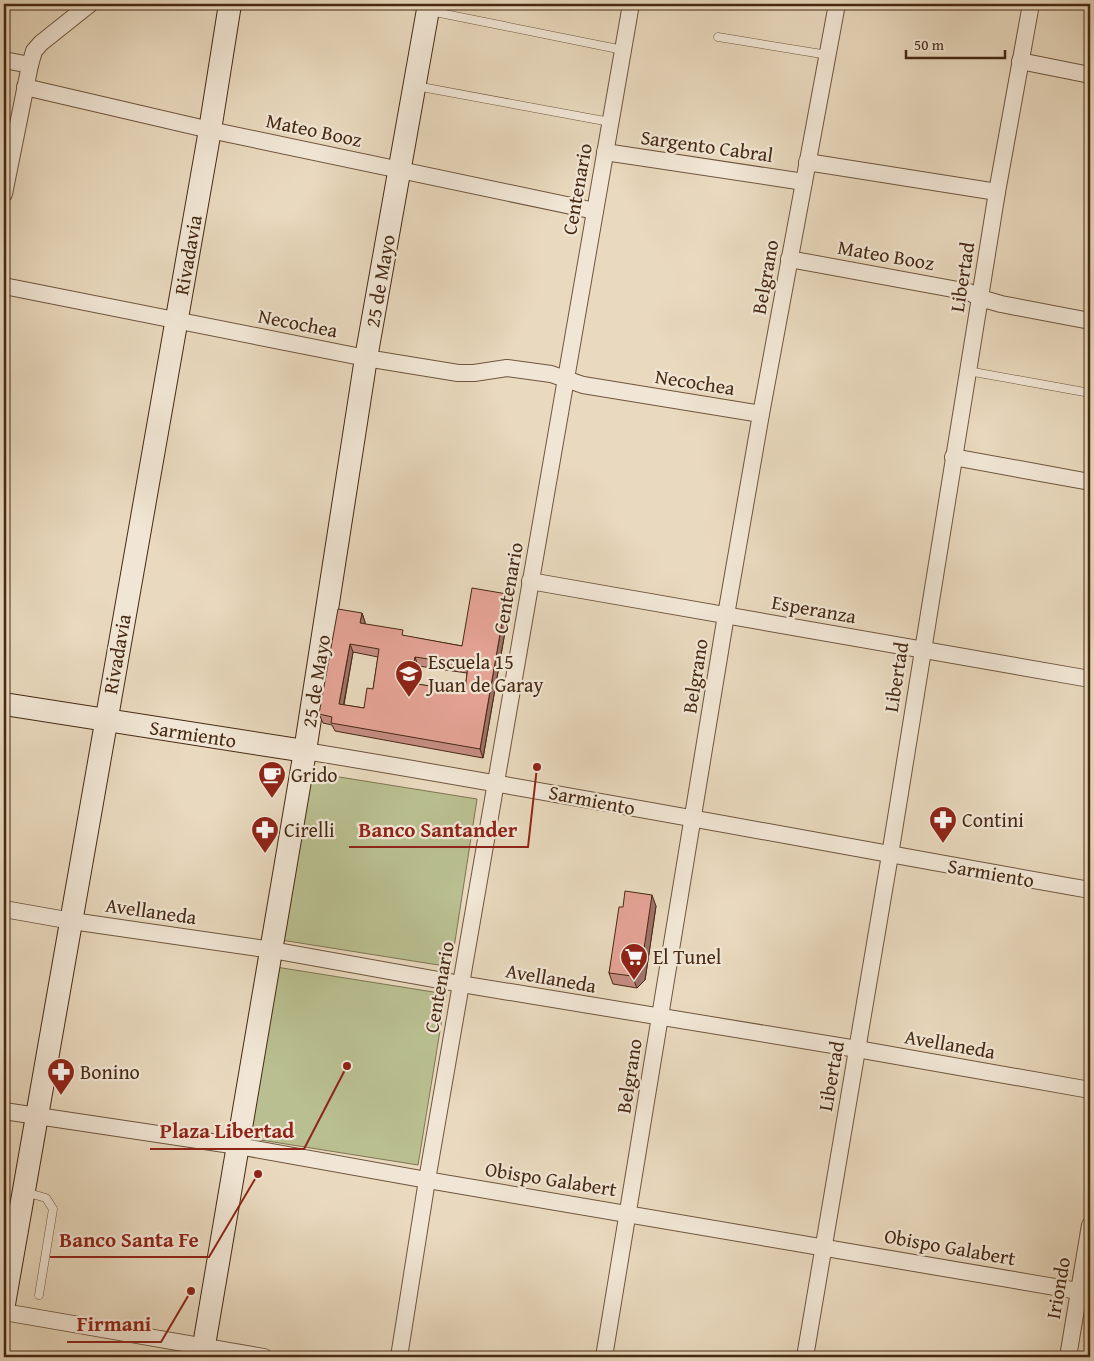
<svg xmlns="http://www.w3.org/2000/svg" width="1094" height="1361" font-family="'Gentium Book Plus',serif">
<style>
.green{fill:#b9bf90;stroke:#807452}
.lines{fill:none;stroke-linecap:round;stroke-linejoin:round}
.lane-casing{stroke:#6f553e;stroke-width:9}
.street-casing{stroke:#6f553e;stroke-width:18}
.secondary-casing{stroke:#462913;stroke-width:24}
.lane{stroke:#f1e6d5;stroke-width:8}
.street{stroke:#f1e6d5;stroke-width:16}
.secondary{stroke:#f1e6d5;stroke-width:22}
.wall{fill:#c58c81;stroke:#462913;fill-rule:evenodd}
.shaded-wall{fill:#a07269;stroke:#462913}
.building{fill:#e5a396;stroke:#462913;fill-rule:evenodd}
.labels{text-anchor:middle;stroke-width:4.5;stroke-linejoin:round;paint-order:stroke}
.street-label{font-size:20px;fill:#462913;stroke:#f1e6d5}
.poi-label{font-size:20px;fill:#462913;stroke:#f1e6d5;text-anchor:start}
.leader{fill:none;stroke:#8f2418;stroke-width:2}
.callout-dot{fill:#8f2418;stroke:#f1e6d5;stroke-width:2}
.callout-label{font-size:21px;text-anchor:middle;font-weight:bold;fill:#8f2418;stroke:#f1e6d5;stroke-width:4.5;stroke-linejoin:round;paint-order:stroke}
</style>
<rect width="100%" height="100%" fill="#e9d9be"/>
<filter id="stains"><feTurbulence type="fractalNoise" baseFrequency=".004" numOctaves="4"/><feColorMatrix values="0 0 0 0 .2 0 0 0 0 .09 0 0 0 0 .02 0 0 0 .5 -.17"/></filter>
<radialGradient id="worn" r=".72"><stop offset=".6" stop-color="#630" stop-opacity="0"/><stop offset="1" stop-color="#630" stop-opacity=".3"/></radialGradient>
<!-- green -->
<g class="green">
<polygon points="308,772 477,799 451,967 281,940"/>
<polygon points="276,967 446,994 418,1165 248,1138"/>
</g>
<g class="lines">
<defs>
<g id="lane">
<polyline points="430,11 623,50"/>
<polyline points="718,37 828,55"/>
<polyline points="416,86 610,122"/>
<polyline points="968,371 1090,393"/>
<polyline points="25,1192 46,1198 53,1209 39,1295"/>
</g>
<g id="street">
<polyline points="4,60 30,65"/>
<polyline points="1020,61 1090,75"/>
<polyline points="25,87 210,130 595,211"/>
<polyline points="605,152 804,182"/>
<polyline points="807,162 997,192"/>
<polyline points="4,194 30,65 34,51 41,43 90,4"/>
<polyline points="789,259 969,292 980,298 1001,304 1090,321"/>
<polyline points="4,286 366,358 458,373 474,373 507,368 551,374 583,385 761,414"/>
<polyline points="953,457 1090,482"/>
<polyline points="530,581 1090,679"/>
<path d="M305,751C568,794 829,844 1090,890"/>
<polyline points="4,909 72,921 272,950 461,984 857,1049 1090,1090"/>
<polyline points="4,1111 238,1146 427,1180 1090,1293"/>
<polyline points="4,1312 264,1357"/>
<polyline points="399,1357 427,1180 631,4"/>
<polyline points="604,1357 726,615 761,414 837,4"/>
<polyline points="805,1357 890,855 997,192 1031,4"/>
<polyline points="1068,1357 1090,1225"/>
</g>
<g id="secondary">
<polyline points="4,704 305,751"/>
<polyline points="4,1304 210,130 230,4"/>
<polyline points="202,1357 305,751 366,358 429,4"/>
</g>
</defs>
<!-- lane casing -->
<use href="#lane" class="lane-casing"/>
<!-- street casing -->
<use href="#street" class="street-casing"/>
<!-- secondary casing -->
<use href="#secondary" class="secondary-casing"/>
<!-- lane -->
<use href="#lane" class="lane"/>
<!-- street -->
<use href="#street" class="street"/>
<!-- secondary -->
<use href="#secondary" class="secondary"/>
</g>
<!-- wall -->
<g class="wall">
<path d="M507,594L510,603L483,758L335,731L332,725L323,723L319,714L362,613L365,622V624L405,636L462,646ZM353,652L378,657L373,689L364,708L344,705ZM418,666L467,673L465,691L415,684Z"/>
<polygon points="656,906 645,980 637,988 613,984 609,973 623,907"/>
</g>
<!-- shaded-wall -->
<g class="shaded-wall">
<polygon points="507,594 510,603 483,758 480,749"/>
<polygon points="362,613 365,622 363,631 360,623"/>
<polygon points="350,644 353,652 342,713 339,704"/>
<polygon points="415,657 418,666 414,692 410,683"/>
<polygon points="652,895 656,906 645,980 637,988 632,976"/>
</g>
<!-- building -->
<g class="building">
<path d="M472,588L507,594L480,749L331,723L332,717L319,714L338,609L362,613L360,623L403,630L402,635L462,646ZM350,644L379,649L373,689L367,688L364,708L339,704ZM415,657L468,665L465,691L410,683Z"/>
<polygon points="625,891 652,895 641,969 632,976 609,973 619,907 623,907"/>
</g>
<!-- icons -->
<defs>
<symbol id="school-pin" viewBox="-11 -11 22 30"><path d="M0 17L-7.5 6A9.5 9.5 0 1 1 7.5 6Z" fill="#8f2418" stroke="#f1e6d5"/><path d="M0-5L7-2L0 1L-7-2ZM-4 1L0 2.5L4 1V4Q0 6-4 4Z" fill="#fff"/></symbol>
<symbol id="cafe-pin" viewBox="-11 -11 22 30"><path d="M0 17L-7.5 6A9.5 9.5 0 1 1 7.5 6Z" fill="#8f2418" stroke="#f1e6d5"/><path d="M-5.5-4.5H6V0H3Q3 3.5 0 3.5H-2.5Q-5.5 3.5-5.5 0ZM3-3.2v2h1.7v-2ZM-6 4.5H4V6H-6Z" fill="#fff"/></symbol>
<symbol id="pharmacy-pin" viewBox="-11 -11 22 30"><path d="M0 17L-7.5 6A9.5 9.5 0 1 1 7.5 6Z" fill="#8f2418" stroke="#f1e6d5"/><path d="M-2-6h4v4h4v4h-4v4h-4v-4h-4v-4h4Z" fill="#fff"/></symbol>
<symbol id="supermarket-pin" viewBox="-11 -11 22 30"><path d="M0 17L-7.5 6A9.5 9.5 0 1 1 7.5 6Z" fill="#8f2418" stroke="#f1e6d5"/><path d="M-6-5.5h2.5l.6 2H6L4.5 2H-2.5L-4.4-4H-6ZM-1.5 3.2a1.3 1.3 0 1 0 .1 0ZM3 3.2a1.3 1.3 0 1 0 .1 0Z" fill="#fff"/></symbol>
</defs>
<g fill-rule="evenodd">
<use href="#school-pin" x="393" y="658" width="32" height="43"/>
<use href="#cafe-pin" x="256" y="759" width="32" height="43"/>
<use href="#pharmacy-pin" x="927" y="804" width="32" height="43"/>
<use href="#pharmacy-pin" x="249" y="814" width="32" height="43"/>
<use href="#supermarket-pin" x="618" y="941" width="32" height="43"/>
<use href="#pharmacy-pin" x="45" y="1056" width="32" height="43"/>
</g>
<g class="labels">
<!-- street labels -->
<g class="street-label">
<text transform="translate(314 130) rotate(12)" y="7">Mateo Booz</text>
<text transform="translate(707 146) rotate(8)" y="7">Sargento Cabral</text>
<text transform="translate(577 189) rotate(-80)" y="7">Centenario</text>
<text transform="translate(188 255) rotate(-80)" y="7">Rivadavia</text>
<text transform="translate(886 255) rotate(10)" y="7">Mateo Booz</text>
<text transform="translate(765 277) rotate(-80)" y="7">Belgrano</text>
<text transform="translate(962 277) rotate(-81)" y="7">Libertad</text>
<text transform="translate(380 281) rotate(-80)" y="7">25 de Mayo</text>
<text transform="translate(298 323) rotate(11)" y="7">Necochea</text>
<text transform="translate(695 382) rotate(9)" y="7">Necochea</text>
<text transform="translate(508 588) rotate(-80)" y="7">Centenario</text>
<text transform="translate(814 609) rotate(10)" y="7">Esperanza</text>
<text transform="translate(117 654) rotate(-80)" y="7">Rivadavia</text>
<text transform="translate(695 676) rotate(-81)" y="7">Belgrano</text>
<text transform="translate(896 677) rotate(-81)" y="7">Libertad</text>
<text transform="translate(316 681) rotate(-81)" y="7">25 de Mayo</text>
<text transform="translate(193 734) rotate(9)" y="7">Sarmiento</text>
<text transform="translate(592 800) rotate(11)" y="7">Sarmiento</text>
<text transform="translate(991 873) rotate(10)" y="7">Sarmiento</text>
<text transform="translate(151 911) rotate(8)" y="7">Avellaneda</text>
<text transform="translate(551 978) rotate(10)" y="7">Avellaneda</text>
<text transform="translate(439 987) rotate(-80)" y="7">Centenario</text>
<text transform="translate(950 1044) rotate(10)" y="7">Avellaneda</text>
<text transform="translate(629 1076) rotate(-81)" y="7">Belgrano</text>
<text transform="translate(831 1076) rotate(-80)" y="7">Libertad</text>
<text transform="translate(551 1179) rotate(9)" y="7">Obispo Galabert</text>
<text transform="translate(950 1247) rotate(10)" y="7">Obispo Galabert</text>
<text transform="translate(1058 1288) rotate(-80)" y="7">Iriondo</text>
</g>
<!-- poi labels -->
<g class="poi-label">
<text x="428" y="669">Escuela 15<tspan x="428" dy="23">Juan de Garay</tspan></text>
<text x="291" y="782">Grido</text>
<text x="962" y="827">Contini</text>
<text x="284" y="837">Cirelli</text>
<text x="653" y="964">El Tunel</text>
<text x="80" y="1079">Bonino</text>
</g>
</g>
<!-- callouts -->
<path class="leader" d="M537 767L528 847H349M347 1066L304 1149H150M258 1174L209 1257H50M191 1291L161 1342H67"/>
<g class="callout-dot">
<circle cx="537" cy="767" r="5"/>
<circle cx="347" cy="1066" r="5"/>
<circle cx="258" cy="1174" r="5"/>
<circle cx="191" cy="1291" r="5"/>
</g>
<g class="callout-label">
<text x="438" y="837">Banco Santander</text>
<text x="227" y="1138">Plaza Libertad</text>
<text x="129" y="1247">Banco Santa Fe</text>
<text x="114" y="1331">Firmani</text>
</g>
<!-- margin -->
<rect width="1094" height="1361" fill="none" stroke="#e9d9be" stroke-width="20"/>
<rect x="5" y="5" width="1084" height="1351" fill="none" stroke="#462913" stroke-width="2.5"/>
<rect x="10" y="10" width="1074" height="1341" fill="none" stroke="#462913"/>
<!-- scale -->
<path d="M906 50v8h99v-8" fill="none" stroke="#462913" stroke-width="2.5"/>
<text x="914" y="50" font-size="15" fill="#462913" stroke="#f1e6d5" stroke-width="4" paint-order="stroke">50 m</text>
<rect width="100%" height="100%" filter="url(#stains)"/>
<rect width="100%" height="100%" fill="url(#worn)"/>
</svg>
